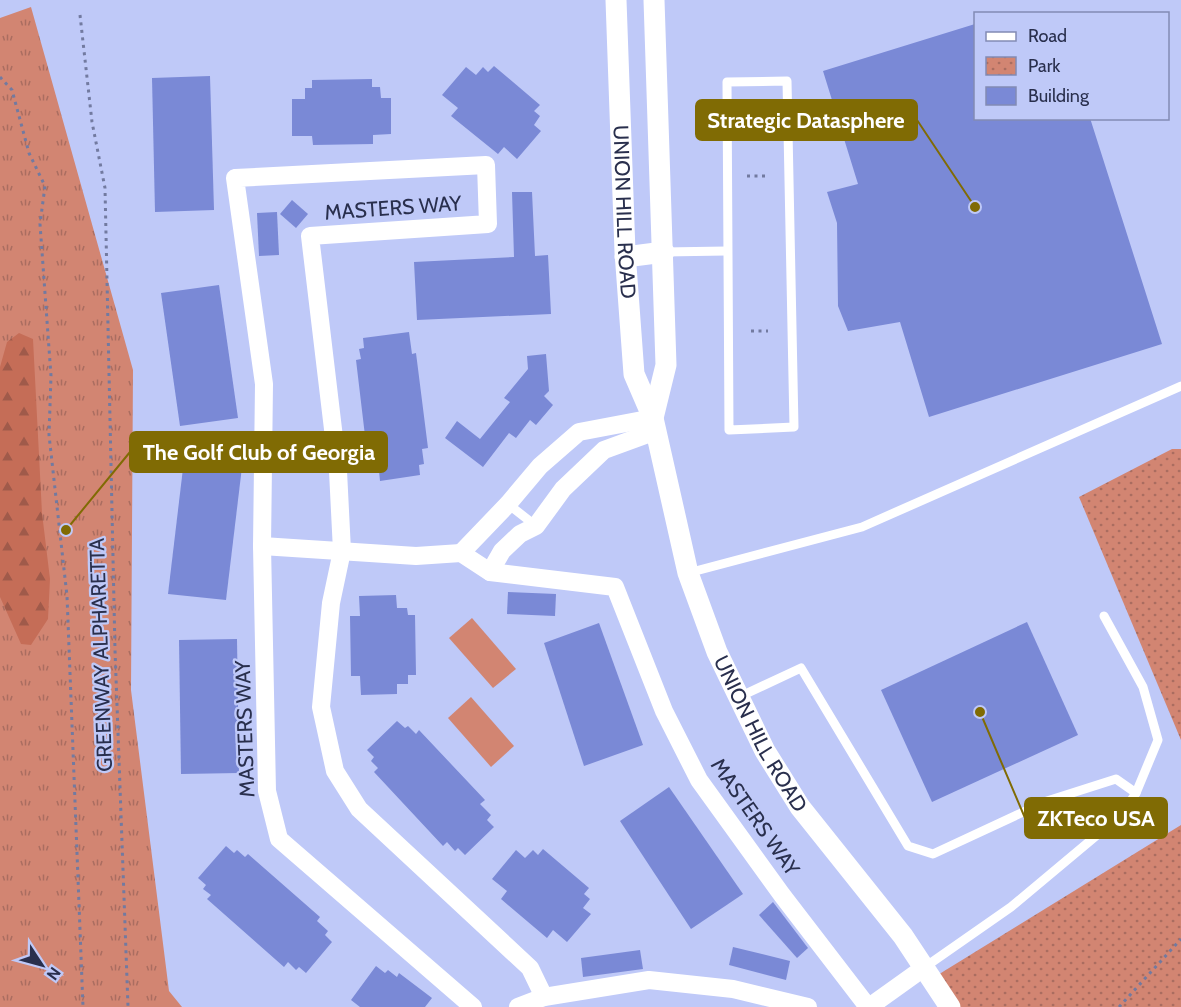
<svg xmlns="http://www.w3.org/2000/svg" width="1181" height="1007" font-family="Cabin,sans-serif">
<style>
.grass{fill:url(#grass-tufts)}
.forest{fill:url(#forest-firs)}
.park{fill:url(#park-dots)}
.pitch{fill:#d28572}
.building{fill:#7a89d6}
.lines{fill:none;stroke-linecap:round;stroke-linejoin:round}
.path{stroke:#727aa0;stroke-width:3;stroke-dasharray:3 4.5;stroke-linecap:butt}
.service{stroke:#fff;stroke-width:9}
.minor{stroke:#fff;stroke-width:18}
.tertiary{stroke:#fff;stroke-width:21}
.labels{text-anchor:middle;stroke-width:4.5;stroke-linejoin:round;paint-order:stroke}
.street-label{font-size:21px;fill:#292f4d;stroke:#bfc9f8}
.leader{fill:none;stroke:#806b04;stroke-width:2}
.callout-dot{fill:#806b04;stroke:#bfc9f8;stroke-width:2}
.callout{fill:#806b04;stroke:#806b04;stroke-width:2}
.callout-label{font-size:22px;text-anchor:middle;font-weight:bold;fill:#fff}
</style>
<defs>
<pattern id="grass-tufts" width="24" height="20" patternUnits="userSpaceOnUse" patternTransform="scale(1.5)"><rect width="24" height="20" fill="#d28572"/><path d="M3 7l-1-3M5 7V3M7 7l1-3M15 17l-1-3M17 17v-4M19 17l1-3" fill="none" stroke="#aa6d60"/></pattern>
<pattern id="forest-firs" width="22" height="20" patternUnits="userSpaceOnUse" patternTransform="scale(1.5)"><rect width="22" height="20" fill="#c56d57"/><path d="M5 1l3.5 6h-7zM16 11l3.5 6h-7z" fill="#a05a4a"/></pattern>
<pattern id="park-dots" width="8" height="8" patternUnits="userSpaceOnUse" patternTransform="scale(1.5)"><rect width="8" height="8" fill="#d28572"/><path d="M2 2h.1M6 6h.1" fill="none" stroke="#aa6d60" stroke-width="1.8" stroke-linecap="round"/></pattern>
</defs>
<rect width="100%" height="100%" fill="#bfc9f8"/>
<!-- grass -->
<polygon class="grass" points="31,7 133,370 131,690 169,991 182,1007 0,1007 0,18"/>
<!-- forest -->
<polygon class="forest" points="19,333 33,339 42,513 50,579 48,619 31,645 21,644 0,597 0,367 7,342"/>
<!-- park -->
<g class="park">
<polygon points="1172,449 1181,449 1181,740 1079,497"/>
<polygon points="1181,825 1181,1007 942,1007 928,981"/>
</g>
<!-- pitch -->
<g class="pitch">
<polygon points="472,618 516,669 493,688 449,638"/>
<polygon points="471,697 514,746 491,767 448,718"/>
</g>
<!-- building -->
<g class="building">
<polygon points="975,24 975,118 1090,118 1162,344 929,417 900,322 848,331 838,306 837,223 827,192 858,184 823,71"/>
<polygon points="494,66 540,105 534,111 540,116 534,125 541,131 517,159 504,147 498,154 451,116 458,108 442,95 466,67 476,75 483,67 488,72"/>
<polygon points="210,76 214,210 155,212 152,78"/>
<polygon points="372,79 372,87 380,87 381,98 391,98 391,134 373,135 373,144 313,145 312,136 292,136 292,99 305,99 305,88 312,88 312,80"/>
<polygon points="512,192 532,192 535,256 548,255 551,314 417,320 414,262 514,257"/>
<polygon points="292,200 308,214 296,228 280,214"/>
<polygon points="277,212 279,255 259,256 257,213"/>
<polygon points="219,285 238,418 180,426 161,293"/>
<polygon points="409,332 412,354 416,353 428,448 422,449 424,464 419,465 420,475 380,481 379,471 375,472 373,460 368,461 356,360 361,359 359,349 364,348 363,338"/>
<polygon points="546,354 549,391 544,396 553,405 536,425 530,420 516,438 509,433 483,467 445,438 457,421 480,439 510,402 504,398 528,369 527,356"/>
<polygon points="184,460 242,467 226,600 168,594"/>
<polygon points="508,592 556,594 555,616 507,614"/>
<polygon points="396,595 397,608 407,608 408,615 415,615 416,675 408,675 408,684 397,684 397,694 361,695 360,676 351,676 350,616 360,616 359,596"/>
<polygon points="1027,622 1078,735 932,802 881,690"/>
<polygon points="599,623 643,745 584,766 544,643"/>
<polygon points="237,639 239,773 181,774 179,640"/>
<polygon points="397,721 405,728 408,726 416,734 419,730 485,800 480,804 491,815 487,820 494,827 465,855 458,848 455,851 447,842 443,846 374,772 378,768 371,761 374,757 367,750"/>
<polygon points="669,787 743,894 691,929 620,821"/>
<polygon points="226,846 234,853 237,850 245,857 248,854 320,917 317,921 328,931 325,935 332,942 306,973 299,967 296,970 288,962 284,967 207,899 211,895 203,889 206,885 198,878"/>
<polygon points="543,849 589,888 584,894 590,899 583,908 591,914 567,942 553,930 547,938 501,899 507,891 492,879 516,850 525,858 533,850 538,855"/>
<polygon points="773,902 808,948 797,958 759,915"/>
<polygon points="733,947 790,961 786,980 729,965"/>
<polygon points="640,950 643,969 583,977 581,958"/>
<polygon points="376,966 385,973 388,970 397,977 399,973 432,998 425,1007 360,1007 351,1000"/>
</g>
<g class="lines">
<!-- path -->
<g class="path">
<polyline points="80,15 92,122 105,188 115,650 128,1007"/>
<polyline points="0,77 12,90 29,153 45,186 40,224 51,376 49,435 67,596 83,1007"/>
<polyline points="747,176 765,176"/>
<polyline points="751,331 768,331"/>
<polyline points="1119,1007 1181,939"/>
</g>
<!-- service -->
<g class="service">
<polygon points="787,81 794,427 729,430 727,82"/>
<polyline points="664,252 726,251"/>
<polyline points="508,504 536,526"/>
<polyline points="688,573 862,527 1181,386"/>
<polyline points="1104,616 1143,687 1158,740 1136,793"/>
<polyline points="739,697 801,668 908,846 933,854 1047,801 1116,779 1136,793 1121,815 1011,907 925,967"/>
</g>
<!-- minor -->
<g class="minor">
<polyline points="262,546 416,556 461,553 490,572 615,587 664,711 699,780 782,895 868,1007"/>
<polyline points="461,553 508,504 540,466 579,432 653,418"/>
<polyline points="490,572 502,551 520,534 536,526 563,489 604,450 656,431"/>
<polyline points="473,1007 279,839 267,791 262,546 264,384 235,178 486,165 488,224 310,236 338,471 342,551 331,603 321,707 335,771 359,809 530,968 544,997"/>
<polyline points="518,1007 544,997 649,980 733,989 808,1007"/>
<polyline points="869,1007 925,967"/>
</g>
<!-- tertiary -->
<g class="tertiary">
<path id="s1" d="M616,0L625,252L634,374L653,418L688,573L717,652L765,751L800,807L903,936L950,1007"/>
<polyline points="625,257 664,252"/>
<polyline points="653,418 666,365 654,0"/>
</g>
</g>
<g class="labels">
<!-- street labels -->
<g class="street-label">
<text transform="translate(393 208) rotate(-4)" y="7">MASTERS WAY</text>
<text dy="7" stroke="none"><textPath href="#s1" startOffset="212">UNION HILL ROAD</textPath></text>
<text transform="translate(101 655) rotate(-92)" y="7">GREENWAY ALPHARETTA</text>
<text transform="translate(245 729) rotate(-92)" y="7">MASTERS WAY</text>
<text dy="7" stroke="none"><textPath href="#s1" startOffset="758">UNION HILL ROAD</textPath></text>
<text transform="translate(755 817) rotate(55)" y="7">MASTERS WAY</text>
</g>
</g>
<!-- callouts -->
<path class="leader" d="M975 207L917 120M66 530L130 452M980 712L1025 818"/>
<g class="callout-dot">
<circle cx="975" cy="207" r="6"/>
<circle cx="66" cy="530" r="6"/>
<circle cx="980" cy="712" r="6"/>
</g>
<g class="callout">
<rect x="696" y="100" width="221" height="40" rx="6"/>
<rect x="130" y="432" width="257" height="40" rx="6"/>
<rect x="1025" y="798" width="142" height="40" rx="6"/>
</g>
<g class="callout-label">
<text x="806" y="128">Strategic Datasphere</text>
<text x="259" y="460">The Golf Club of Georgia</text>
<text x="1096" y="826">ZKTeco USA</text>
</g>
<!-- legend -->
<rect x="974" y="12" width="195" height="108" fill="#bfc9f8" stroke="#838bb4" stroke-width="1.5"/>
<rect x="986" y="32" width="30" height="9" fill="#ffffff" stroke="#838bb4" stroke-width="1.5"/>
<text x="1028" y="42" font-size="18" fill="#292f4d">Road</text>
<rect x="986" y="57" width="30" height="18" fill="url(#park-dots)" stroke="#838bb4" stroke-width="1.5"/>
<text x="1028" y="72" font-size="18" fill="#292f4d">Park</text>
<rect x="986" y="87" width="30" height="18" fill="#7a89d6" stroke="#838bb4" stroke-width="1.5"/>
<text x="1028" y="102" font-size="18" fill="#292f4d">Building</text>
<!-- north arrow -->
<g transform="translate(42 965) rotate(126)" stroke="#bfc9f8" stroke-width="4.5" paint-order="stroke">
<path d="M0-4.5L10 22L0 15L-10 22Z" fill="#292f4d"/>
<text y="-9" font-size="16" font-weight="bold" text-anchor="middle" fill="#292f4d">N</text>
</g>
</svg>
